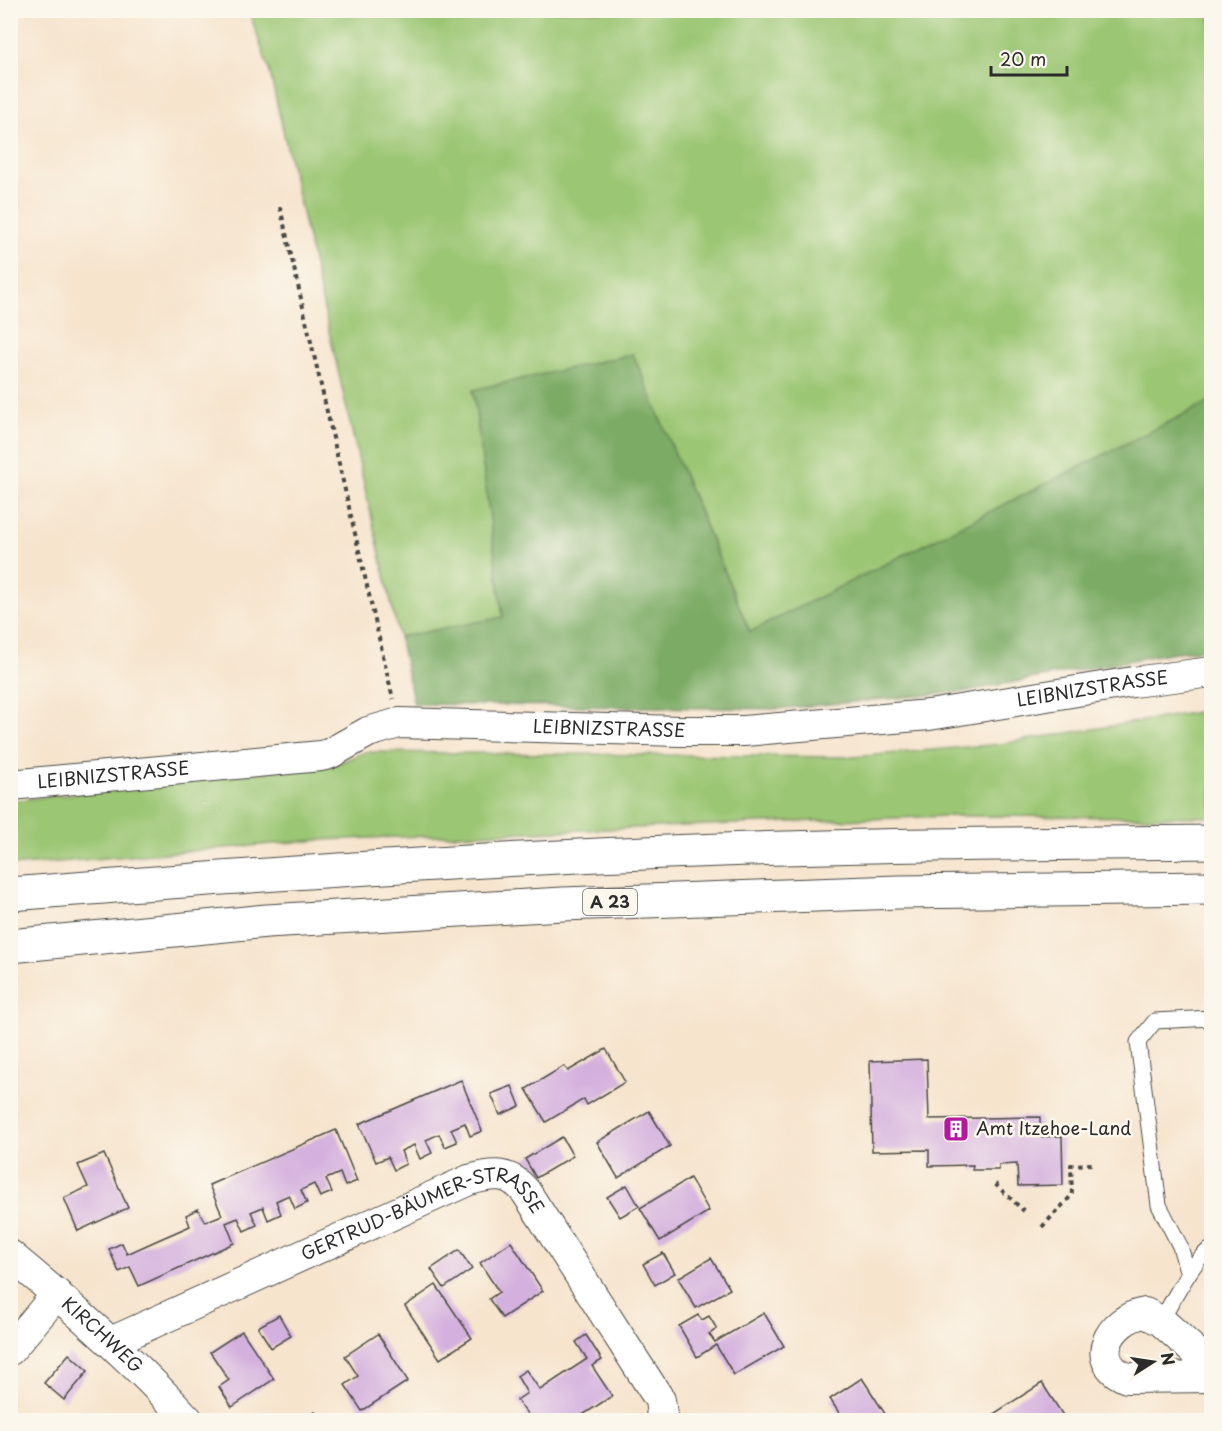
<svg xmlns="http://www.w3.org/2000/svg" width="1222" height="1431" font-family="'Playpen Sans',sans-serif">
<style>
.green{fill:#9bc673;stroke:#63784f;stroke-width:1.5}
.forest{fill:#7cab65;stroke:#546b48;stroke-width:1.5}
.building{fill:#d4b0de}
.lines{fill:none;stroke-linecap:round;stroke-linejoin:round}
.lane-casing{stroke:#494743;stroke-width:17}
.street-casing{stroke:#494743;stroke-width:32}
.highway-casing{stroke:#494743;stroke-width:35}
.path{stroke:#494743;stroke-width:4;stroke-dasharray:4.5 4.5;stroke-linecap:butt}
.lane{stroke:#fff;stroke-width:15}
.street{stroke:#fff;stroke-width:30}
.highway{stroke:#fff;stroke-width:33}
.labels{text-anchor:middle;stroke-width:5;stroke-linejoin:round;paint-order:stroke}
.shield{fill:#fbf7ec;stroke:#696865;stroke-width:1.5}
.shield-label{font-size:16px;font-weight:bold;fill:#2b2b2b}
.street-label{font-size:18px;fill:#2b2b2b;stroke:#fbf7ec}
.poi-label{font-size:18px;fill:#2b2b2b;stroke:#fbf7ec;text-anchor:start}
</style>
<rect width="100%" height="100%" fill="#fbf7ec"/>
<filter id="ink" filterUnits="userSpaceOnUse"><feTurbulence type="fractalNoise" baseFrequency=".0167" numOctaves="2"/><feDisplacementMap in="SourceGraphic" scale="12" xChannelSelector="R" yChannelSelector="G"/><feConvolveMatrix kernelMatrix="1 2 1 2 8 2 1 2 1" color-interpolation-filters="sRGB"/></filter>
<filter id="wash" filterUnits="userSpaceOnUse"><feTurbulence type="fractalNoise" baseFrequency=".008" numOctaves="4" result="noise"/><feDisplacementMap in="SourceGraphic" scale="24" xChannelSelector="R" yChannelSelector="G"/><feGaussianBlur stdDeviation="1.35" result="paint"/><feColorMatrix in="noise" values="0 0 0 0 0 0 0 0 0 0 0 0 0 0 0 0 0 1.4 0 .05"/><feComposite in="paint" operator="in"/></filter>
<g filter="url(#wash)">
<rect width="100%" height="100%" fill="#f6e4cd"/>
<!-- green -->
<g class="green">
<polygon points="249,11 1211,11 1211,401 750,632 633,354 473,390 503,618 399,637 270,73"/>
<polygon points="1211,710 1211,817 947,816 320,840 11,866 11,801 336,764 365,752 853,757 1000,744"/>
</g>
<!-- forest -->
<polygon class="forest" points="633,354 750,632 1211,401 1211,649 1175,652 962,692 777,709 414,704 399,637 503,617 473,390"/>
<g id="blocks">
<!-- building -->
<g class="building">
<polygon points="606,1049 625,1082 587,1105 584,1099 546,1122 526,1089 564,1066 568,1071"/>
<polygon points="927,1059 929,1119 1040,1117 1040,1137 1062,1136 1063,1185 1018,1186 1017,1164 999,1165 999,1170 972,1170 973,1165 929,1166 929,1150 872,1151 870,1061"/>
<polygon points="461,1080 482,1131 470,1136 465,1123 451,1129 457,1142 445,1147 439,1134 426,1140 432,1153 420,1159 414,1145 401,1151 406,1164 394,1170 388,1157 376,1162 359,1124"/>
<polygon points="512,1086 520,1106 500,1115 491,1094"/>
<polygon points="649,1111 670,1146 618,1178 597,1142"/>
<polygon points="336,1130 357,1181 345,1186 340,1173 326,1179 332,1192 320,1197 314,1184 301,1190 307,1203 295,1209 289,1195 276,1201 281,1214 268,1220 263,1207 251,1212 257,1225 244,1231 238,1218 226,1223 234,1243 139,1286 130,1267 119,1272 109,1249 122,1243 127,1254 158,1240 190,1226 186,1215 198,1209 205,1222 222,1215 209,1185"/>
<polygon points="562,1137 573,1156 536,1178 525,1159"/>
<polygon points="104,1154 128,1208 78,1231 64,1198 88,1187 78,1165"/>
<polygon points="690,1178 709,1211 660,1241 640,1208"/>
<polygon points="627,1185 639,1206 620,1217 607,1197"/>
<polygon points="511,1242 543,1291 502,1318 489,1299 499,1292 480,1263"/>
<polygon points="459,1250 472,1269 444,1288 431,1269"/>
<polygon points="663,1253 675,1273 655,1285 643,1264"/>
<polygon points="711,1258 730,1289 696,1308 678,1278"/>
<polygon points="436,1285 472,1338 440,1359 405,1306"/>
<polygon points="764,1313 784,1346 734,1375 716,1345 697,1357 679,1326 698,1315 702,1320 709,1316 717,1329 709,1334 715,1342"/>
<polygon points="279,1315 291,1336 271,1348 258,1327"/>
<polygon points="242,1331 274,1379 232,1407 219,1387 229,1380 210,1352"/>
<polygon points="378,1334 408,1381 362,1411 345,1385 358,1376 345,1356"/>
<polygon points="586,1335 602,1360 592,1366 612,1396 575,1420 520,1420 528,1415 517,1400 527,1393 517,1376 526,1370 540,1390 587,1359 576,1342"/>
<polygon points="69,1354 88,1371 64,1400 44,1383"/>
<polygon points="862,1378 889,1420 833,1420 841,1416 830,1399"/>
<polygon points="1042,1383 1066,1420 984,1420"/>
<polygon points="315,1412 320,1420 302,1420"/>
</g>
</g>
</g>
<g filter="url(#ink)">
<use href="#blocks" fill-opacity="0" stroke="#494743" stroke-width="1.5"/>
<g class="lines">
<defs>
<g id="lane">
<polyline points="1188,1274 1180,1246 1159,1205 1138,1042 1155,1021 1212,1018"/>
<path d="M1161,1321C1170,1306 1197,1252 1212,1249"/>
</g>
<g id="street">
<path id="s1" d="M10,785L321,756L329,754L368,732L399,723L680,731H744L929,715L1133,682L1212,672"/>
<path id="s2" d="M10,1255C73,1307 134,1361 188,1420"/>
<path id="s3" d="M111,1342L469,1180C494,1173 509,1171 526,1192L660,1400L662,1415L660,1420"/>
<polyline points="10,1350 57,1294"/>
<path d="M1212,1367L1161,1321L1145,1313C1110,1318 1086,1362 1127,1378L1212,1377"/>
</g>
<g id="highway">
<path d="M10,894C193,880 376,866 559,857C776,845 994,844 1212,842"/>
<polyline points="10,946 267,921 563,904 898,892 1212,888"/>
</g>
</defs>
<!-- lane casing -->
<use href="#lane" class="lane-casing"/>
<!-- street casing -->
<use href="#street" class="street-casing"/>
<!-- highway casing -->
<use href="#highway" class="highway-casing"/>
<!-- path -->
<g class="path">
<polyline points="280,207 393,699"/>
<polyline points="995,1184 1024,1211"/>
<polyline points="1042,1227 1072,1195 1071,1165 1094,1164"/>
</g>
<!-- lane -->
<use href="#lane" class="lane"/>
<!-- street -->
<use href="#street" class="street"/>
<!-- highway -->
<use href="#highway" class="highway"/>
</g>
</g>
<!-- icons -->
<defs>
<symbol id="building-square" viewBox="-11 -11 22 22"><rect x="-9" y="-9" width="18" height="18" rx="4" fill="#b5179e" stroke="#fbf7ec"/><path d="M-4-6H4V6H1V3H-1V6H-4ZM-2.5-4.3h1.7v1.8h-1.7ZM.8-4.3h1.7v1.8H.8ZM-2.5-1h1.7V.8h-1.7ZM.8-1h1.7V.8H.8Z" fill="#fff"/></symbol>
</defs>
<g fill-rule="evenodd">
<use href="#building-square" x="941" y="1114" width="30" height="30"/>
</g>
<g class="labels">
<!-- shield labels -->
<rect class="shield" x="583" y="889" width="54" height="26" rx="4.5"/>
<g class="shield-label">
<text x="610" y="908">A 23</text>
</g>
<!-- street labels -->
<g class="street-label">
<text dy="6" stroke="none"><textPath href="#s1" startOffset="1094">LEIBNIZSTRASSE</textPath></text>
<text dy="6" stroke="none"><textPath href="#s1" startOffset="608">LEIBNIZSTRASSE</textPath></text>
<text dy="6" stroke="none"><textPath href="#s1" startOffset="104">LEIBNIZSTRASSE</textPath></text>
<text dy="6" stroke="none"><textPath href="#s3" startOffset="345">GERTRUD-BÄUMER-STRASSE</textPath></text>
<text dy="6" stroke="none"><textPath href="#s2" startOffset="122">KIRCHWEG</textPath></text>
</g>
<!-- poi labels -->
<g class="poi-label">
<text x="976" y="1135">Amt Itzehoe-Land</text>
</g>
</g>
<!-- margin -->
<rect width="1222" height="1431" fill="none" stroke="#fbf7ec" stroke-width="36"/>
<!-- north arrow -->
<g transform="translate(1153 1362) rotate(78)" stroke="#fbf7ec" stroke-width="4.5" paint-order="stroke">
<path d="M0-4.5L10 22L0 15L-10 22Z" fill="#2b2b2b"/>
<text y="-9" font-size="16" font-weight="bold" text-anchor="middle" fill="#2b2b2b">N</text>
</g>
<!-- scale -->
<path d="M991 66v9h76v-9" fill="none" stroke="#2b2b2b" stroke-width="3"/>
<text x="1000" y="66" font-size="18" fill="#2b2b2b" stroke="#fbf7ec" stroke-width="4.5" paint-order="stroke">20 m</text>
</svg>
